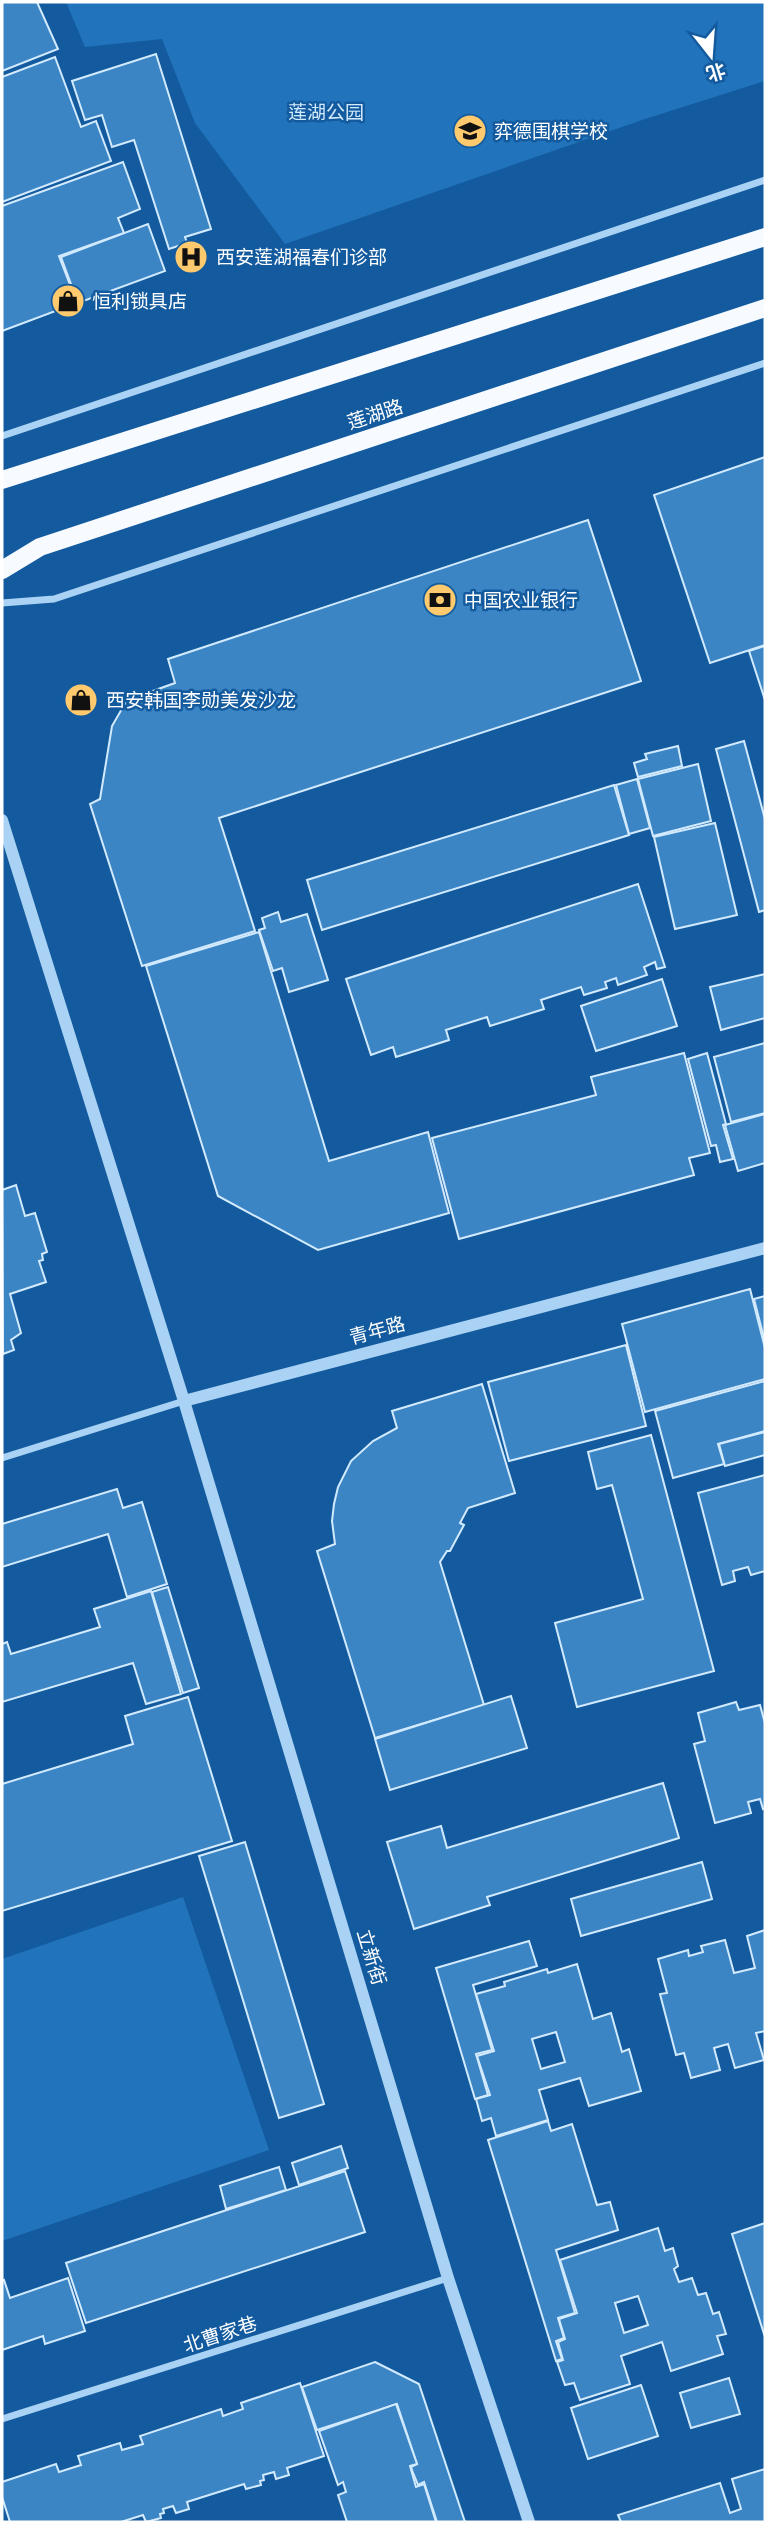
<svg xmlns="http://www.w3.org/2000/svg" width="767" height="2524" font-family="Manrope,'Noto Sans SC',sans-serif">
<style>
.green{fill:#2174bc}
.building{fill:#3c85c5;stroke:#d2eafe;stroke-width:2;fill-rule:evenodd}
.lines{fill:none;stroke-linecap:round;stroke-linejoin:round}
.minor{stroke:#aad2f4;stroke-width:7}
.tertiary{stroke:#aad2f4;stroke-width:12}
.primary{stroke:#f7fbff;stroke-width:18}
.labels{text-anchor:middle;stroke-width:5;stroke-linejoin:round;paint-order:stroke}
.park-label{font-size:19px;fill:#d2eafe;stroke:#135b9e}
.poi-label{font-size:19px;fill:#fff;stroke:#135b9e;text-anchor:start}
.street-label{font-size:19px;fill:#fff;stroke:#135b9e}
</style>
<rect width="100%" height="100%" fill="#135b9e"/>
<!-- green -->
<g class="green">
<polygon points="66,2 765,2 765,81 645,119 285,244 195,123 162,39 85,47"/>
<polygon points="183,1897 269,2150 2,2241 2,1959"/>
</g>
<!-- building -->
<g class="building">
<polygon points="2,2 37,2 58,49 2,71"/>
<polygon points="156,54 211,229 185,237 187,243 169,249 134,140 112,147 102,115 85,120 72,81"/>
<polygon points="55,57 81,127 96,121 111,161 2,202 2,77"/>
<polygon points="123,162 140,209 118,218 124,233 59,256 77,303 2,331 2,206"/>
<polygon points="148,224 165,271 78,303 61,257"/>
<polygon points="765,457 765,645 710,663 654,495"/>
<polygon points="588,520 641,681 219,818 255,931 142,966 90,804 100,799 112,726 127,700 175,683 168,659"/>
<polygon points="765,646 765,700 749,651"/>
<polygon points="744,741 765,819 765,910 759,912 716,749"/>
<polygon points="678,746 682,766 638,777 634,763 647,759 645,754"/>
<polygon points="698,764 711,821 653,836 638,779"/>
<polygon points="637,779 650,828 629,834 616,785"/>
<polygon points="614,785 629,835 322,930 307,880"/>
<polygon points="715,823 737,915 675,929 654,837"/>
<polygon points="638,884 665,967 657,969 655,962 644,967 647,975 618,985 616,978 605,982 607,988 584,995 581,987 541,1000 544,1009 490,1026 487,1017 446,1030 449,1040 396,1057 393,1047 371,1055 346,979"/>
<polygon points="278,912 281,922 307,914 328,980 289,992 282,968 273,971 259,930 265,928 262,918"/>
<polygon points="259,932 329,1161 428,1132 449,1213 318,1250 218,1196 146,966"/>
<polygon points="765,974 765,1018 721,1030 710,987"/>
<polygon points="662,979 677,1026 596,1051 581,1006"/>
<polygon points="765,1043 765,1113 731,1122 714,1057"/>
<polygon points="684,1053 710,1153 689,1158 694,1175 459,1239 432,1138 596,1095 591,1077"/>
<polygon points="707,1053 726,1124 723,1125 733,1159 720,1162 716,1145 711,1146 688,1059"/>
<polygon points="765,1114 765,1163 738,1171 725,1125"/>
<polygon points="16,1185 25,1216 35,1213 47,1252 42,1254 43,1260 39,1261 46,1282 10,1294 21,1333 11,1340 14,1350 3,1354 2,1190"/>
<polygon points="750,1289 765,1348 765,1379 645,1412 622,1324"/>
<polygon points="765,1296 765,1342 754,1299"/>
<polygon points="626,1345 646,1426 509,1461 488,1382"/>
<polygon points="765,1381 765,1431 718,1444 724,1464 673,1478 655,1411"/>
<polygon points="482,1384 515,1493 468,1508 460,1523 464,1525 450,1551 447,1551 440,1562 484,1705 375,1738 317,1551 335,1544 332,1521 334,1504 338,1487 351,1461 373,1441 397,1428 392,1411"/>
<polygon points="765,1432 765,1455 725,1466 719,1444"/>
<polygon points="651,1435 714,1671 577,1707 555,1623 643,1599 612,1485 597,1489 588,1452"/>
<polygon points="765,1475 765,1571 751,1575 748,1567 733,1571 735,1581 722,1585 698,1493"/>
<polygon points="117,1489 123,1508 142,1502 167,1584 127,1597 108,1534 2,1567 2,1524"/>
<polygon points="168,1587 199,1688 183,1693 152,1592"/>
<polygon points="151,1591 181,1694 146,1704 133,1663 2,1702 2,1644 7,1642 11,1654 100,1627 94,1609"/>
<polygon points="511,1696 527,1748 390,1790 375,1739"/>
<polygon points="188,1697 232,1841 2,1911 2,1784 133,1744 125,1716"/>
<polygon points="736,1702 739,1710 760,1705 765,1723 765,1808 763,1809 760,1799 748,1802 751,1813 715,1823 694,1744 705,1741 698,1713"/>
<polygon points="663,1783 679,1838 487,1897 490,1905 414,1929 387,1842 441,1826 447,1848"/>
<polygon points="245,1842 324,2104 279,2118 199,1856"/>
<polygon points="702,1862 712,1899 581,1936 571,1899"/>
<polygon points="765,1930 765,2031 756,2033 764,2060 735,2068 728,2044 714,2048 720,2070 691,2078 684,2053 676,2055 660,1994 667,1993 658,1959 688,1950 689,1956 703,1952 701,1946 725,1940 734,1973 755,1968 747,1936"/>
<polygon points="529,1941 537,1966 473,1985 492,2050 476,2054 488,2095 475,2099 436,1968"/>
<path d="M577,1964L593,2019L611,2013L622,2052L629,2049L641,2091L589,2106L580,2078L539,2090L548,2120L496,2136L491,2118L482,2121L476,2099L490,2095L477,2056L494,2051L476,1994L505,1986L504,1982L547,1969L548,1973ZM556,2032L565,2062L541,2069L532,2039Z"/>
<polygon points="548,2121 551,2131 572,2124 597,2205 610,2202 618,2230 556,2250 575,2313 558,2318 564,2338 556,2341 562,2359 556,2361 488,2140"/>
<polygon points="341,2146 348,2168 299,2185 292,2163"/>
<polygon points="279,2167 286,2190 226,2209 220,2186"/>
<polygon points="345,2171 365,2232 86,2323 66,2263"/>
<polygon points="765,2223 765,2337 732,2234"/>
<path d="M658,2228L665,2251L673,2248L678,2266L674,2269L679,2282L692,2278L698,2295L706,2293L713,2314L719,2312L726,2334L717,2336L723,2354L671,2371L662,2342L621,2356L630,2384L580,2400L574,2383L565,2385L557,2362L563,2360L558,2342L565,2339L559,2319L577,2313L560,2260ZM638,2296L648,2325L624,2333L615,2303Z"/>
<polygon points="68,2278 85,2331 45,2344 43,2336 2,2350 2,2281 4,2280 10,2298"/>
<polygon points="375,2362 419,2384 465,2522 437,2522 424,2482 418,2485 413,2473 411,2467 417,2464 397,2404 317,2430 302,2387"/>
<polygon points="729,2378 740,2414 691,2428 680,2393"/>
<polygon points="300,2383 324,2456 287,2468 289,2475 276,2479 274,2472 263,2475 264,2480 260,2481 261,2485 246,2489 244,2484 187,2502 189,2509 176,2513 173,2506 163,2509 164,2513 160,2514 161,2518 146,2522 143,2515 121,2522 10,2522 2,2497 2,2482 56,2464 59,2472 81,2465 78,2456 120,2443 122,2450 143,2444 140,2436 221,2409 223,2416 243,2409 241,2403"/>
<polygon points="641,2385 658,2436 588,2459 571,2408"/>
<polygon points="396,2404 417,2464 410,2466 416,2487 424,2484 436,2522 347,2522 338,2495 346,2492 343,2482 338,2485 319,2431"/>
<polygon points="765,2469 765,2522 621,2522 618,2515 720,2483 730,2513 741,2509 732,2479"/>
</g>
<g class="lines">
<!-- minor -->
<g class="minor">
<polyline points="2,436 765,180"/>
<polyline points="2,603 54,599 765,363"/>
<polyline points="2,1458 184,1401"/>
<polyline points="2,2419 448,2278"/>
</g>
<!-- tertiary -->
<g class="tertiary">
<polyline points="2,820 184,1401 448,2278 529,2522"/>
<polyline points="184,1401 765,1248"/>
</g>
<!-- primary -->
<g class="primary">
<polyline points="2,480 765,237"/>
<polyline points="2,570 40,547 765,308"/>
</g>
</g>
<!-- icons -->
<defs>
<symbol id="school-disc" viewBox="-11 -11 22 22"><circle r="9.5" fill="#ffc96d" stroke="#135b9e"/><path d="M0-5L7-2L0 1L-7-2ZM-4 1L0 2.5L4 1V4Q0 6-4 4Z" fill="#111"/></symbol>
<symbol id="hospital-disc" viewBox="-11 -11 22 22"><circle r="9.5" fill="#ffc96d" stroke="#135b9e"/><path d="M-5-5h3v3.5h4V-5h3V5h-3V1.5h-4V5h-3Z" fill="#111"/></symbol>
<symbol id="shop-disc" viewBox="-11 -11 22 22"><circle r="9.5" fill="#ffc96d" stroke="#135b9e"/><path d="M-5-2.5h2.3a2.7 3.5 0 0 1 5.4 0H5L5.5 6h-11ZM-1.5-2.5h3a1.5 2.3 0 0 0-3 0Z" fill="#111"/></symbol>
<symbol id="bank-disc" viewBox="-11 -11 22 22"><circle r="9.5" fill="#ffc96d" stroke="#135b9e"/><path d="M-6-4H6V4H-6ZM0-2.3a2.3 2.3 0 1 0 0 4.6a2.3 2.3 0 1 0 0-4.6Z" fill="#111"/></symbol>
</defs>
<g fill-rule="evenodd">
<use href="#school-disc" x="451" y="112" width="38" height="38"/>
<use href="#hospital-disc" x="172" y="238" width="38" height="38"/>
<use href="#shop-disc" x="49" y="282" width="38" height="38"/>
<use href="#bank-disc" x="421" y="581" width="38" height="38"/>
<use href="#shop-disc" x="62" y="681" width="38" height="38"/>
</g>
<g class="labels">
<!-- park labels -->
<g class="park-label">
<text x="326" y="119">莲湖公园</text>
</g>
<!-- poi labels -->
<g class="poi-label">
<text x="494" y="138">弈德围棋学校</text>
<text x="216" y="264">西安莲湖福春们诊部</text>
<text x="92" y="308">恒利锁具店</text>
<text x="464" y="607">中国农业银行</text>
<text x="106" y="707">西安韩国李勋美发沙龙</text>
</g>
<!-- street labels -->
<g class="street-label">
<text transform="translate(375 414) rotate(-18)" y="7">莲湖路</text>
<text transform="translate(377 1330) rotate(-15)" y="7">青年路</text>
<text transform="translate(372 1957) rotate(73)" y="7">立新街</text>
<text transform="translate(220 2334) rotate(-18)" y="7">北曹家巷</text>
</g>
</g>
<!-- border -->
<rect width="767" height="2524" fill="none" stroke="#ffffff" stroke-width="7"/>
<!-- north arrow -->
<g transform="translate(711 56) rotate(163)" stroke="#135b9e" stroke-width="5" paint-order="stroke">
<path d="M0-5L12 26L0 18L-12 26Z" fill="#ffffff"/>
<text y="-10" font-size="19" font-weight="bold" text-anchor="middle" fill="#ffffff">北</text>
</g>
</svg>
